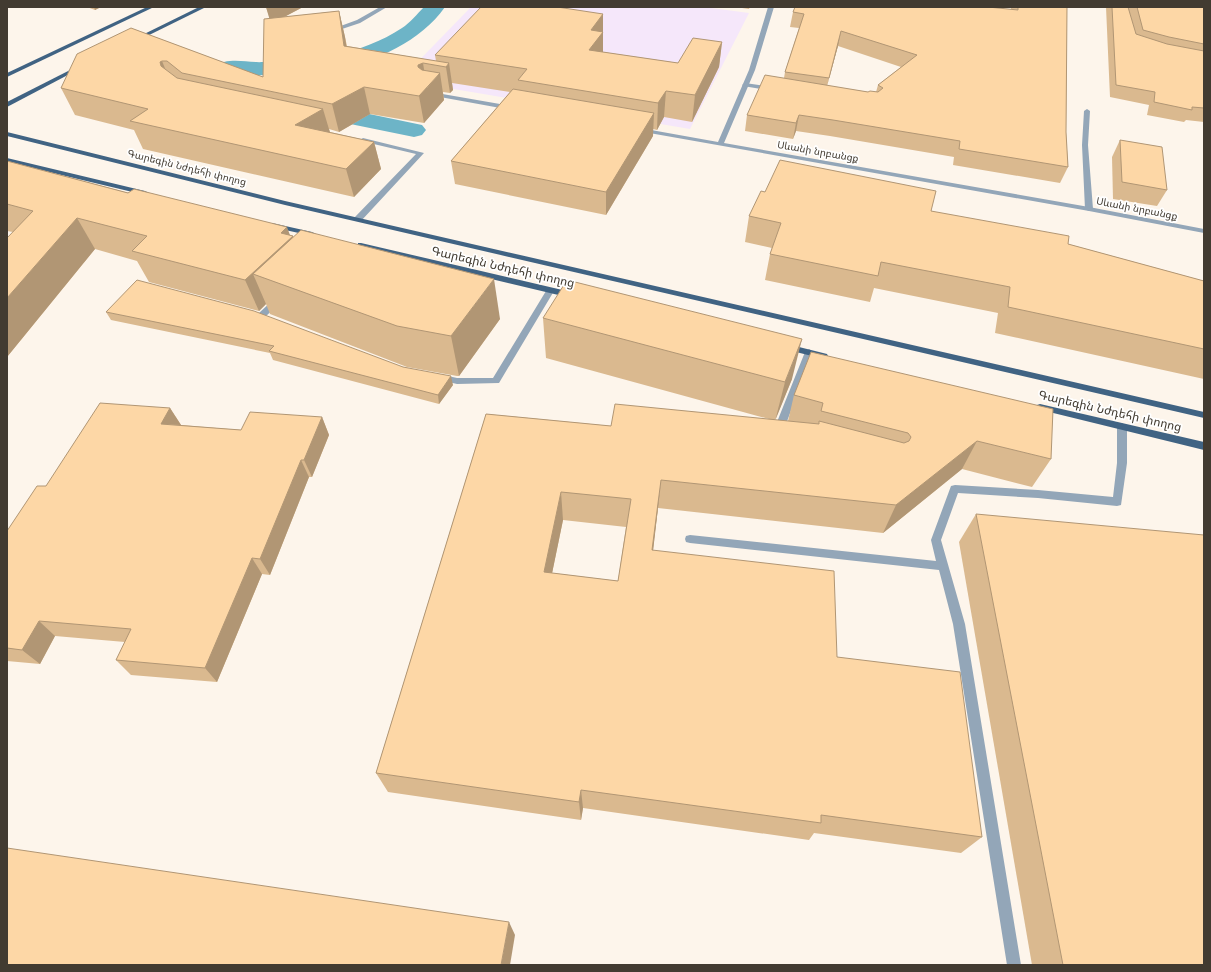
<svg xmlns="http://www.w3.org/2000/svg" width="1211" height="972" font-family="Helvetica,'Noto Sans Armenian',sans-serif">
<style>
.education{fill:#f5e7fa}
.lines{fill:none;stroke-linecap:round;stroke-linejoin:round}
.canal{fill:#6db4c7;fill-rule:evenodd}
.lane{fill:#93a6b8;fill-rule:evenodd}
.street{fill:#93a6b8;fill-rule:evenodd}
.primary{fill:#406383;fill-rule:evenodd}
.wall{fill:#dab98f;fill-rule:evenodd}
.shaded-wall{fill:#b19674}
.building{fill:#fdd7a6;stroke:#b19674;fill-rule:evenodd}
.labels{text-anchor:middle;stroke-width:3.5;stroke-linejoin:round;paint-order:stroke}
.far-street-label{font-size:10px;fill:#423b31;stroke:#fff}
.street-label{font-size:12px;fill:#423b31;stroke:#fff}
</style>
<rect width="100%" height="100%" fill="#fdf5eb"/>
<!-- education -->
<polygon class="education" points="471,7 704,7 749,13 690,129 400,80"/>
<g class="lines">
<!-- canal -->
<g class="canal">
<path d="M424,7H445C421,41 376,62 336,68C322,71 308,71 294,73C271,75 247,77 224,72L221,67L224,62C238,59 250,63 264,62C312,61 361,55 402,28C410,23 417,14 424,7Z"/>
<polygon points="313,100 331,106 422,125 426,130 422,135 414,137 316,117 305,112 302,107 305,102"/>
</g>
<!-- lane -->
<g class="lane">
<polygon points="380,7 387,7 360,23 330,33 327,31 357,20"/>
<polygon points="745,83 773,87 776,89 773,91 743,86 742,85"/>
<polygon points="1087,109 1090,111 1088,145 1093,209 1089,211 1085,209 1082,145 1084,111"/>
<polygon points="363,138 424,153 361,221 355,221 355,217 416,154 361,141 360,140"/>
<polygon points="550,288 554,291 499,383 457,384 436,379 435,377 436,375 439,374 457,378 493,378 546,291"/>
<polygon points="277,298 281,301 280,303 264,318 258,318 257,316 258,314 274,299"/>
<polygon points="809,349 813,352 783,432 781,435 775,435 773,432 805,352"/>
<polygon points="1122,423 1127,427 1127,463 1121,505 1117,506 1038,498 958,493 941,540 965,624 1021,965 1007,965 953,624 939,570 690,543 686,542 685,539 686,536 690,535 936,561 931,540 951,486 955,485 1038,490 1113,497 1117,463 1117,427"/>
</g>
<!-- street -->
<g class="street">
<polygon points="768,7 774,7 755,70 724,143 1089,207 1204,229 1204,233 1089,211 638,131 638,129 640,128 718,142 749,70"/>
<polygon points="431,92 512,106 515,108 512,110 429,95 429,93"/>
</g>
<!-- primary -->
<g class="primary">
<polygon points="147,7 154,7 7,77 7,73"/>
<polygon points="199,7 206,7 137,41 132,40"/>
<polygon points="78,66 83,67 7,107 7,102"/>
<polygon points="7,132 285,201 1204,412 1204,418 285,205 7,136"/>
<polygon points="7,158 145,191 149,193 145,195 7,162"/>
<polygon points="272,223 312,232 316,234 312,236 272,227"/>
<polygon points="358,243 361,243 571,292 575,295 571,298 358,247"/>
<polygon points="787,344 827,354 828,356 824,359 784,349 783,347"/>
<polygon points="1040,404 1204,442 1204,450 1037,409 1035,407 1037,405"/>
</g>
</g>
<!-- wall -->
<g class="wall">
<polygon points="87,7 101,7 95,10"/>
<polygon points="266,7 303,7 284,17 339,11 345,37 347,46 436,61 435,55 603,14 603,52 678,63 722,42 719,67 692,122 664,117 657,130 653,129 653,136 606,215 455,184 451,161 510,92 452,83 453,90 450,93 443,92 444,100 424,123 370,114 339,132 329,129 330,132 374,142 381,169 354,197 143,149 134,130 75,115 61,88 131,28 263,77 270,19"/>
<polygon points="735,7 750,7 749,9"/>
<path d="M1011,7H1067L1066,132L1068,167L1060,183L953,165L954,157L830,136L796,131L793,139L745,131L747,115L784,78L785,72L799,28L790,27L793,12L1011,9ZM838,46L901,67L878,85L876,92H868L827,86Z"/>
<polygon points="1106,7 1204,7 1204,122 1186,120 1184,122 1147,115 1149,105 1110,97"/>
<polygon points="1120,140 1167,190 1157,206 1113,199 1112,157"/>
<polygon points="7,161 293,236 293,237 500,319 459,376 457,376 407,367 270,314 266,304 259,311 149,282 137,261 95,249 7,357 7,238 13,232 7,231"/>
<polygon points="765,192 931,211 1068,244 1204,281 1204,379 995,333 998,313 874,288 870,302 765,280 770,254 772,248 745,242 749,216"/>
<polygon points="106,312 403,367 453,385 439,404 273,360 270,353 111,320"/>
<path d="M543,318L792,379L775,420L788,421L794,395L1051,459L1032,487L962,469L883,533L658,508L653,550L837,657L982,837L961,853L814,833L809,840L583,808L581,820L388,792L376,773L486,414L611,426L769,419L546,358ZM563,520L626,527L618,581L552,573Z"/>
<polygon points="170,408 181,425 241,430 322,417 329,435 312,477 309,477 270,575 262,574 217,682 131,675 116,660 125,642 55,636 40,664 7,661 7,531"/>
<polygon points="976,514 1204,965 1032,965 959,542"/>
</g>
<!-- shaded-wall -->
<g class="shaded-wall">
<polygon points="94,7 101,7 95,10"/>
<polygon points="266,7 303,7 271,24"/>
<polygon points="339,11 345,37 350,72 344,46"/>
<polygon points="603,14 603,57 589,50 591,30"/>
<polygon points="841,31 838,46 825,93 829,78"/>
<polygon points="722,42 719,67 692,122 695,95"/>
<polygon points="162,61 173,88 161,66 160,62"/>
<polygon points="423,63 427,88 440,73 444,100 424,123 419,96 418,67 418,65"/>
<polygon points="449,63 453,90 450,93 446,67"/>
<polygon points="364,87 370,114 339,132 332,104"/>
<polygon points="666,91 664,117 657,130 658,103"/>
<polygon points="323,109 331,136 295,125"/>
<polygon points="654,113 653,136 606,215 606,192"/>
<polygon points="799,115 796,131 793,139 796,123"/>
<polygon points="374,142 381,169 354,197 346,169"/>
<polygon points="77,218 95,249 7,357 7,298"/>
<polygon points="287,227 291,238 293,236 304,267 253,274 266,304 259,311 245,280 281,233"/>
<polygon points="494,279 500,319 459,376 451,336"/>
<polygon points="802,339 792,379 775,421 785,382"/>
<polygon points="451,376 453,385 439,404 438,395"/>
<polygon points="170,408 181,425 161,424"/>
<polygon points="322,417 329,435 312,477 304,460"/>
<polygon points="977,441 962,469 883,533 896,505"/>
<polygon points="301,460 309,477 270,575 260,559"/>
<polygon points="661,480 658,508 650,577 652,550"/>
<polygon points="561,492 563,520 547,598 544,572"/>
<polygon points="252,558 262,574 217,682 205,668"/>
<polygon points="39,621 55,636 40,664 22,650"/>
<polygon points="581,790 583,808 581,820 579,802"/>
<polygon points="509,922 515,935 510,965 501,965"/>
</g>
<!-- building -->
<g class="building">
<polygon points="481,7 557,7 603,14 591,30 603,32 589,50 678,63 693,38 722,42 695,95 666,91 658,103 518,80 527,69 435,55"/>
<polygon points="795,7 988,7 1018,10 1018,7 1067,7 1066,132 1068,167 959,149 960,141 833,120 799,115 796,123 747,115 765,75 868,92 870,91 878,92 883,88 878,85 917,55 841,31 829,78 785,72 804,14 793,12"/>
<polygon points="1112,7 1128,7 1136,34 1167,44 1204,51 1204,108 1192,107 1192,110 1154,102 1155,92 1116,85"/>
<polygon points="1137,7 1204,7 1204,44 1169,37 1143,30"/>
<polygon points="339,11 344,46 449,63 446,67 423,63 418,65 418,67 422,70 440,73 419,96 364,87 332,104 182,73 167,61 162,61 160,62 161,66 177,78 323,109 295,125 374,142 346,169 130,121 148,109 61,88 77,54 131,28 263,77 264,19"/>
<polygon points="513,89 654,113 606,192 451,161"/>
<polygon points="1120,140 1162,147 1167,190 1122,182"/>
<polygon points="780,160 936,191 931,211 1069,236 1068,244 1204,281 1204,349 1008,307 1010,287 881,262 878,276 770,254 781,223 749,216 761,191 765,192"/>
<polygon points="7,161 128,193 134,189 287,227 281,233 293,236 245,280 132,251 147,236 77,218 7,298 7,238 33,211 7,204"/>
<polygon points="301,230 494,279 451,336 397,326 253,274"/>
<polygon points="137,280 254,311 403,367 451,376 438,395 269,351 274,346 106,312"/>
<polygon points="567,280 802,339 785,382 543,318"/>
<path d="M811,352L1053,409L1051,459L977,441L896,505L661,480L652,550L834,571L837,657L960,672L982,837L821,815V823L581,790L579,802L376,773L486,414L611,426L615,404L819,424V421L904,443L909,441L911,437L908,433L821,411L823,403L794,395ZM561,492L631,499L618,581L544,572Z"/>
<polygon points="100,403 170,408 161,424 241,430 250,412 322,417 304,460 301,460 260,559 252,558 205,668 116,660 131,629 39,621 22,650 7,648 7,531 37,486 46,486"/>
<polygon points="976,514 1204,535 1204,965 1063,965"/>
<polygon points="7,848 509,922 501,965 7,965"/>
</g>
<g class="labels">
<!-- far-street labels -->
<g class="far-street-label">
<text transform="translate(818 151) rotate(10)" y="4">Սևանի նրբանցք</text>
<text transform="translate(187 167) rotate(14)" y="4">Գարեգին Նժդեհի փողոց</text>
<text transform="translate(1137 208) rotate(11)" y="4">Սևանի նրբանցք</text>
</g>
<!-- street labels -->
<g class="street-label">
<text transform="translate(503 267) rotate(13)" y="4">Գարեգին Նժդեհի փողոց</text>
<text transform="translate(1110 411) rotate(13)" y="4">Գարեգին Նժդեհի փողոց</text>
</g>
</g>
<!-- border -->
<rect width="1211" height="972" fill="none" stroke="#423b31" stroke-width="16"/>
</svg>
